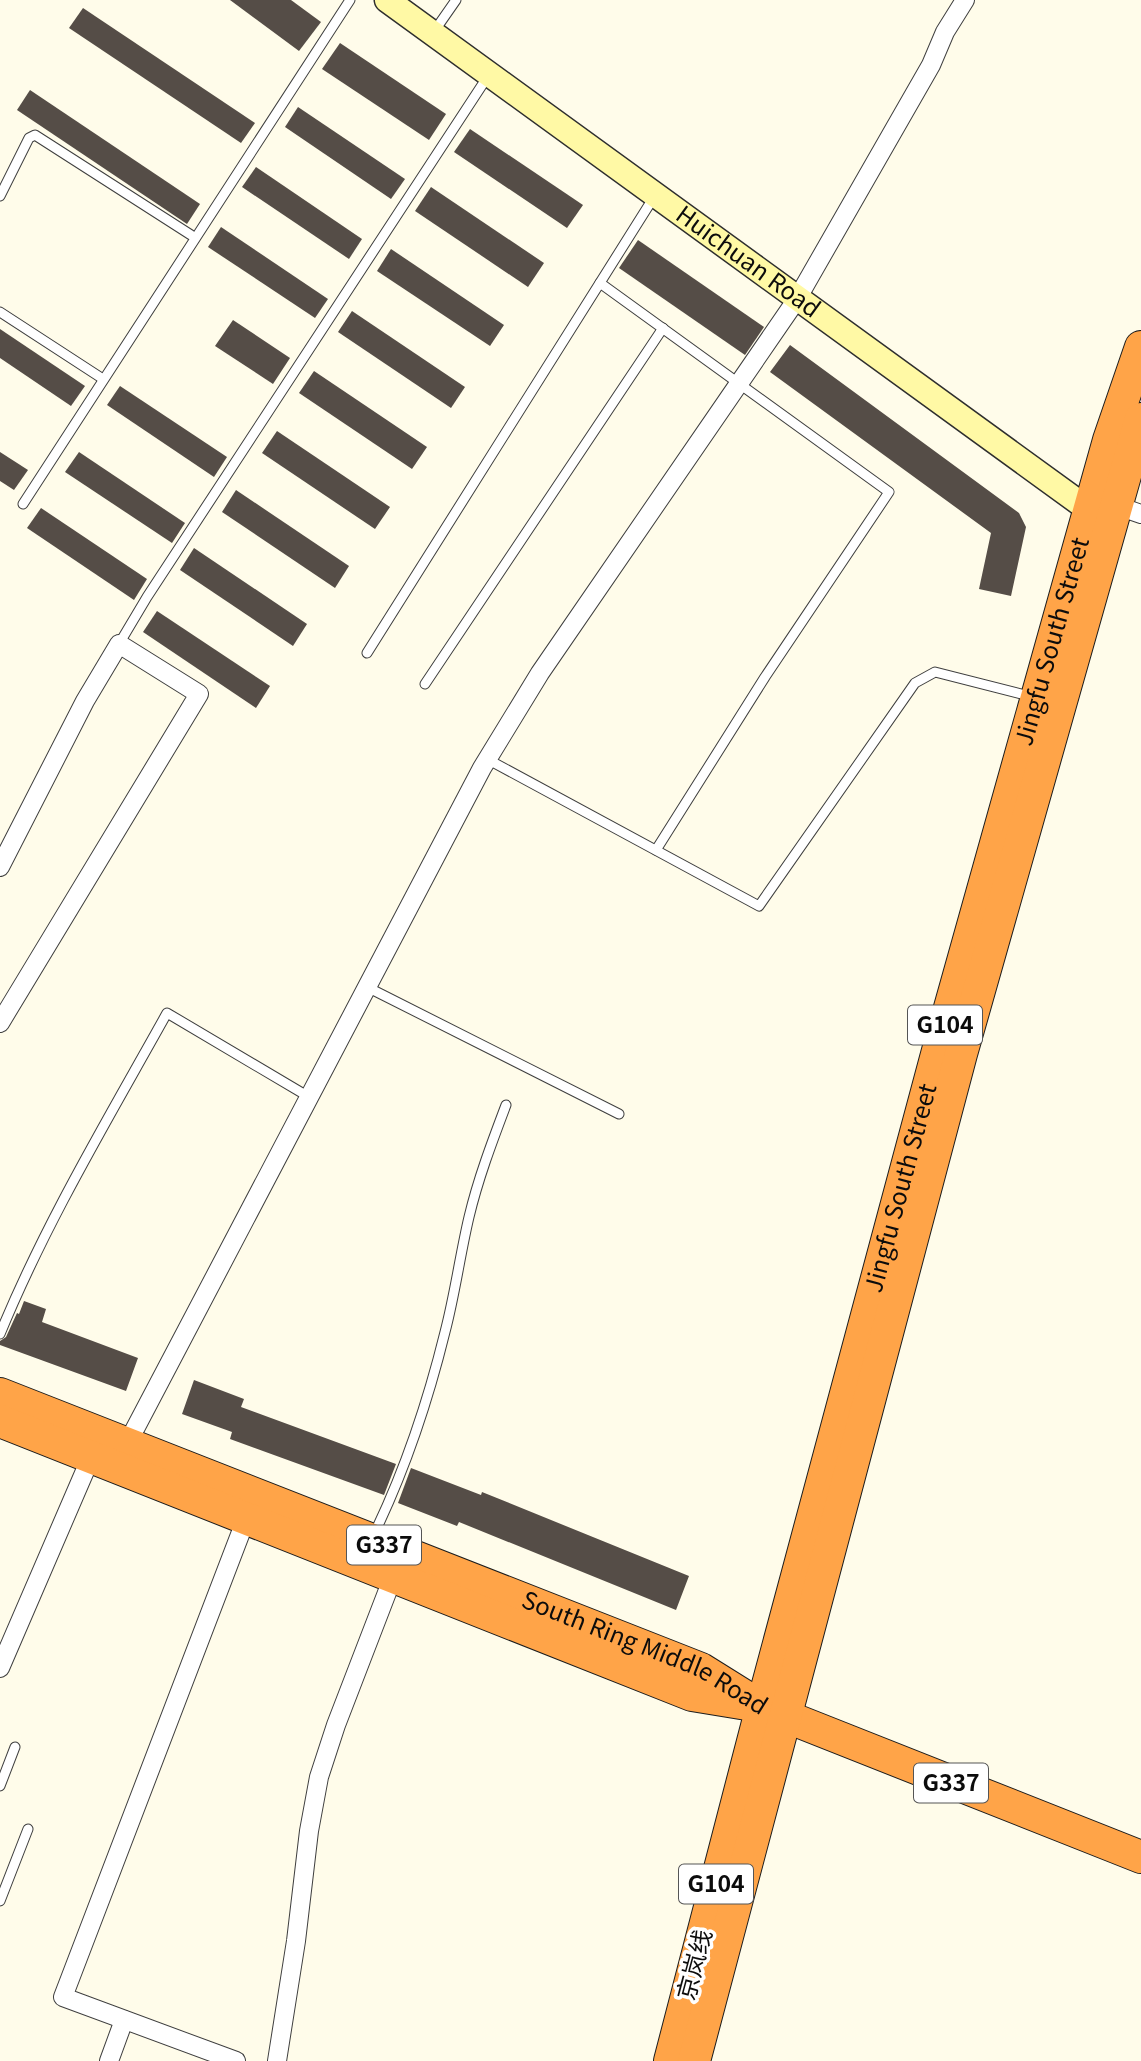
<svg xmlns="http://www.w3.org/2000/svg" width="1141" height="2061" font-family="Georgia,'Noto Sans SC',serif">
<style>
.building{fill:#554d47}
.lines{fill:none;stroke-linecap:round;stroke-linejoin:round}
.lane-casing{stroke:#3f3f3f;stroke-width:11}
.street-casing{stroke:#3f3f3f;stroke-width:20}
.secondary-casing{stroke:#2e2e2e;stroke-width:27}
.highway-casing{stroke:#1d1d1d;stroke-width:34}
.lane{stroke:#fff;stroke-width:9}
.street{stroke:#fff;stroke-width:18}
.secondary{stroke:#fff9a5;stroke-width:24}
.highway{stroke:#ffa448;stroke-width:32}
.labels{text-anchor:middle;stroke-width:7;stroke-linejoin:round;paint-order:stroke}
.shield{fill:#fff;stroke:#555;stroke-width:2}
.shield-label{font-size:23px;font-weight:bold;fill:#0c0c0c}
.street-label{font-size:24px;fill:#0c0c0c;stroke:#fff}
</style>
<rect width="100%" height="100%" fill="#fffcea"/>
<!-- building -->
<g class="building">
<polygon points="230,0 291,0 321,22 299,51"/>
<polygon points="83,8 255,123 241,143 69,28"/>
<polygon points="340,43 446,114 429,140 322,69"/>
<polygon points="30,90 200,204 187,224 17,110"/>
<polygon points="298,107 405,179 391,199 285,127"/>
<polygon points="470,129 583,205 567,228 454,152"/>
<polygon points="256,167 362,239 349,259 242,187"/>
<polygon points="431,187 544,263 528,287 415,211"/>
<polygon points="221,227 328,299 315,318 208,247"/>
<polygon points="638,240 764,327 745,355 619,268"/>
<polygon points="391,249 504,325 490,346 377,271"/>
<polygon points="352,311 465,387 451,408 338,332"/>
<polygon points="233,320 290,358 273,384 215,346"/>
<polygon points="0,329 85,386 71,406 0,358"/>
<polygon points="790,345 1019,513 1026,527 1011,596 979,589 991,533 770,372"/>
<polygon points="314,371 427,447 412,469 299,393"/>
<polygon points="120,386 227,457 214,477 107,405"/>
<polygon points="277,431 390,507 375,529 262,453"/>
<polygon points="0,452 28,470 14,490 0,481"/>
<polygon points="79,452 185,523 172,543 65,472"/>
<polygon points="236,490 349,566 335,588 222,512"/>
<polygon points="41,508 147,579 134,600 27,528"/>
<polygon points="194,548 307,624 293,646 180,570"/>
<polygon points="157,611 270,686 256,708 143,632"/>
<polygon points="24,1301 46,1309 42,1322 138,1358 126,1391 0,1345 0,1341 6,1337 17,1313 19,1314"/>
<polygon points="194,1380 244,1399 241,1407 396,1464 384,1495 230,1439 232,1432 182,1414"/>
<polygon points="411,1468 481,1495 482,1492 689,1576 676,1610 459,1522 457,1526 398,1503"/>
</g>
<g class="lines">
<defs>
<g id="lane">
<polyline points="433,33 456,0"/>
<polyline points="0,196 29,138 35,135 191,235"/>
<polyline points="600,283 889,492 765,677 656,850"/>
<polyline points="0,312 103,379"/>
<polyline points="23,504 350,0"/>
<polyline points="119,644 147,597 488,76"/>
<polyline points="367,653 654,197"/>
<polyline points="425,684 663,328"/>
<polyline points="487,759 759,906 915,683 935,672 1033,697"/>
<polyline points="367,987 619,1114"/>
<path d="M0,1334C46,1222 108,1119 167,1013L309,1097"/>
<path d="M374,1534C405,1470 428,1401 445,1332C455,1294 460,1255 469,1217C478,1179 492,1142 506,1105"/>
<polyline points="0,1786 15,1747"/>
<polyline points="0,1901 28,1829"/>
</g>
<g id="street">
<polyline points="1115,505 1141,514"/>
<polyline points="0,867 85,701 119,644 199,694 0,1023"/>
<polyline points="127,1444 482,768 540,673 797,299 931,65 945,32 965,0"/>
<polyline points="0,1668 91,1457"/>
<polyline points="109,2061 124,2020"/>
<polyline points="236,2061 63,1997 246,1519"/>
<polyline points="277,2061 296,1941 309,1831 319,1777 336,1725 393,1577"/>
</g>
<g id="secondary">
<path id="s1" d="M387,0L1103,520"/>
</g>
<g id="highway">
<path id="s2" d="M0,1394L701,1669L762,1707L1141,1857"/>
<polyline points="0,1421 692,1695 747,1704"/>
<path id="s3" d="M670,2061L762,1707L939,1047L1109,440L1141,347"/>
<polyline points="694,2061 961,1054 1141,419"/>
</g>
</defs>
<!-- lane casing -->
<use href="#lane" class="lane-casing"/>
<!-- street casing -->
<use href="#street" class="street-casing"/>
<!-- secondary casing -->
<use href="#secondary" class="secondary-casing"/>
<!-- highway casing -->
<use href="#highway" class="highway-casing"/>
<!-- lane -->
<use href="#lane" class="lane"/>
<!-- street -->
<use href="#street" class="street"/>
<!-- secondary -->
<use href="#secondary" class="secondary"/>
<!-- highway -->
<use href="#highway" class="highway"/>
</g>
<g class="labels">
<!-- shield labels -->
<g class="shield">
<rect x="908" y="1005.5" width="74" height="39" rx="5"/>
<rect x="347" y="1525.5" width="74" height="39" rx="5"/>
<rect x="914" y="1763.5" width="74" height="39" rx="5"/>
<rect x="679" y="1864.5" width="74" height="39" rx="5"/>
</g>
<g class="shield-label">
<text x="945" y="1033">G104</text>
<text x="384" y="1553">G337</text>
<text x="951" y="1791">G337</text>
<text x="716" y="1892">G104</text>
</g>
<!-- street labels -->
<g class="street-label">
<text dy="8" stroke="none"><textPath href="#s1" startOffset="446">Huichuan Road</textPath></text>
<text dy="8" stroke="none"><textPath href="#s3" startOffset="1470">Jingfu South Street</textPath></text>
<text dy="8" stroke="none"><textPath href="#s3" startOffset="903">Jingfu South Street</textPath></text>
<text dy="8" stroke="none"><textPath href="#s2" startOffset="695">South Ring Middle Road</textPath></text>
<text transform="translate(695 1965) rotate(-75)" y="8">京岚线</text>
</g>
</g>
</svg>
